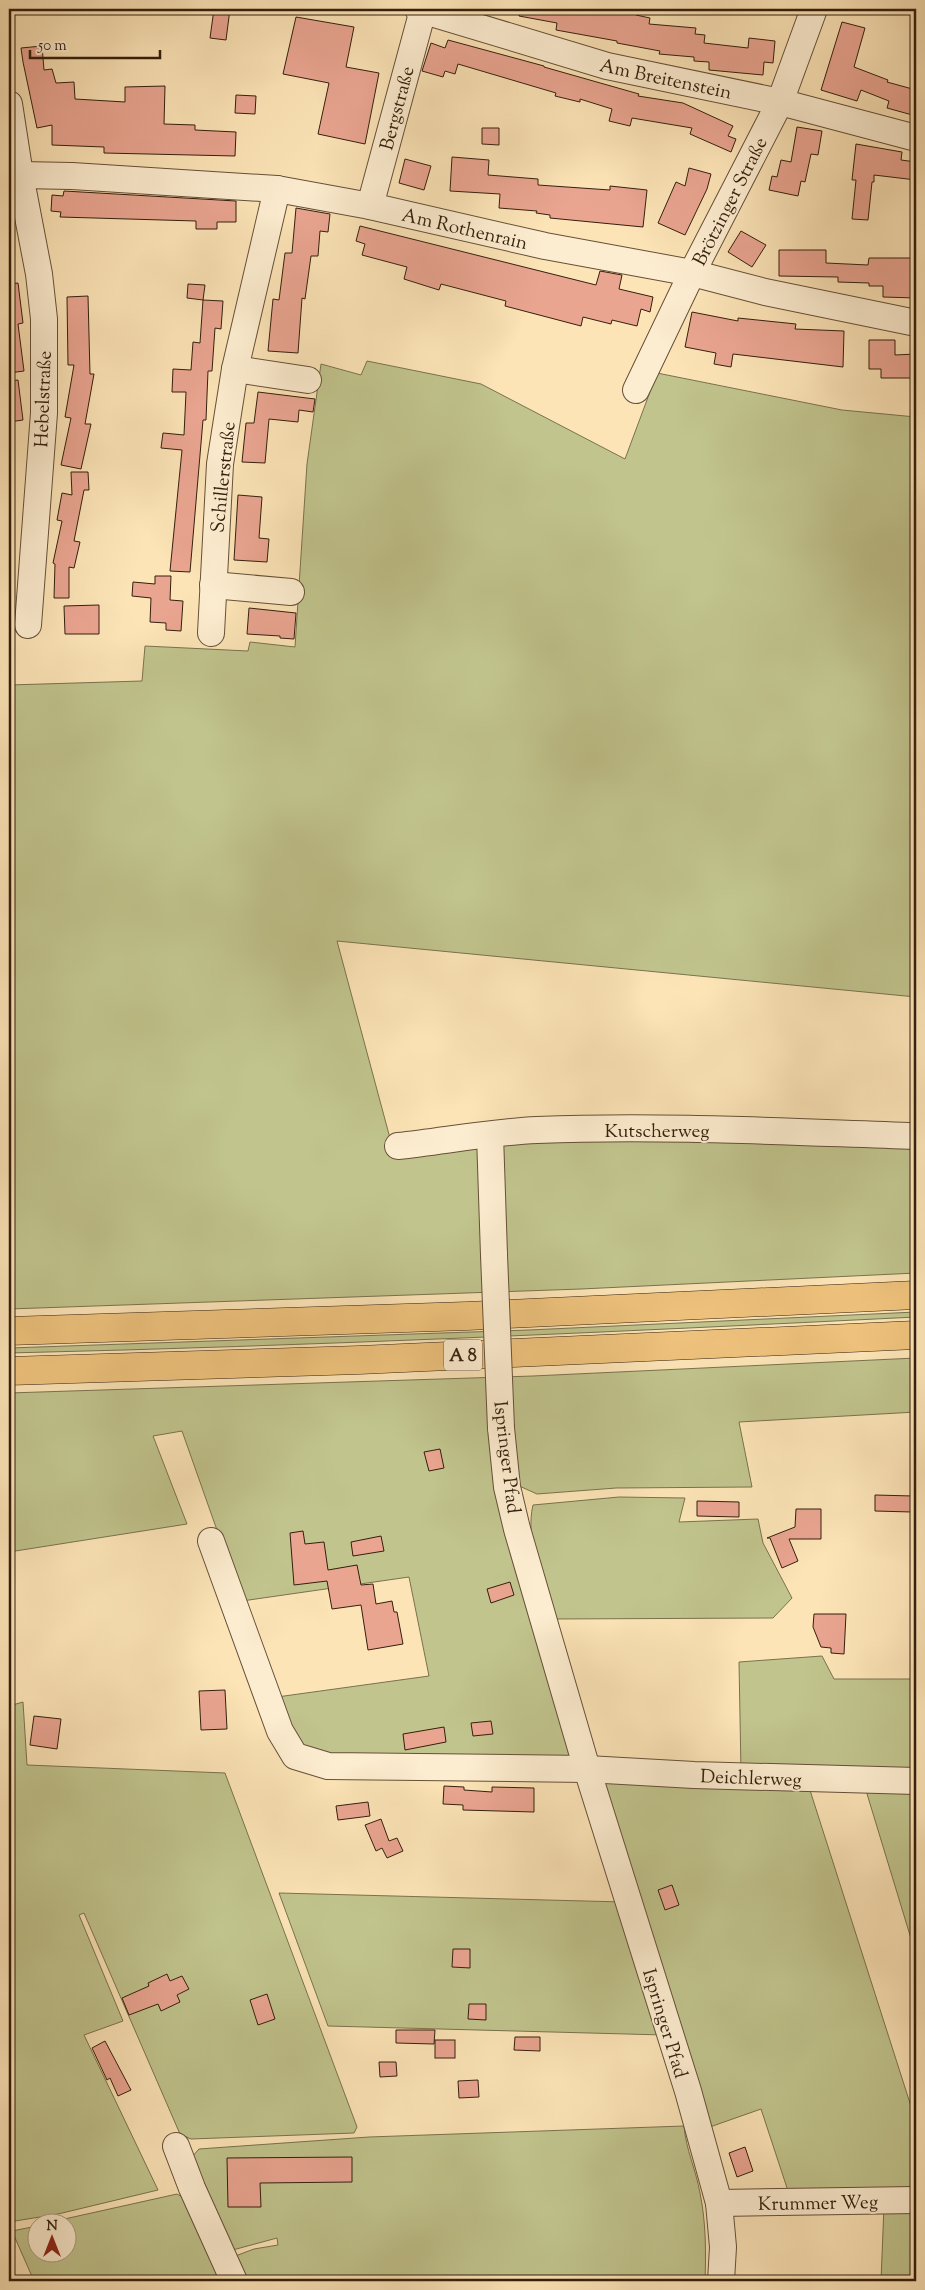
<svg xmlns="http://www.w3.org/2000/svg" width="925" height="2290" font-family="'Sorts Mill Goudy',serif">
<style>
.green{fill:#c1c48d;stroke:#7a724d}
.building{fill:#eaa591;stroke:#341f0d}
.lines{fill:none;stroke-linecap:round;stroke-linejoin:round}
.minor-casing{stroke:#665038;stroke-width:28}
.highway-casing{stroke:#341f0d;stroke-width:29}
.minor{stroke:#fdedd0;stroke-width:26}
.highway{stroke:#eec27c;stroke-width:28}
.minor-bridge-casing{stroke:#665038;stroke-width:28;stroke-linecap:butt}
.minor-bridge{stroke:#fdedd0;stroke-width:26}
.labels{text-anchor:middle;stroke-width:4;stroke-linejoin:round;paint-order:stroke}
.shield{fill:#fdedd0;stroke:#705d48;stroke-width:1}
.shield-label{font-size:18px;font-weight:bold;fill:#341f0d}
.street-label{font-size:19px;fill:#341f0d;stroke:#fdedd0}
</style>
<rect width="100%" height="100%" fill="#fce4b7"/>
<filter id="stains"><feTurbulence type="fractalNoise" baseFrequency=".004" numOctaves="4"/><feColorMatrix values="0 0 0 0 .2 0 0 0 0 .09 0 0 0 0 .02 0 0 0 .5 -.17"/></filter>
<radialGradient id="worn" r=".72"><stop offset=".6" stop-color="#630" stop-opacity="0"/><stop offset="1" stop-color="#630" stop-opacity=".3"/></radialGradient>
<!-- green -->
<g class="green">
<polygon points="367,361 481,384 625,459 657,373 842,410 916,417 916,997 337,941 394,1153 517,1138 916,1143 916,1273 581,1289 9,1309 9,685 142,681 145,646 248,651 250,642 295,647 307,464 321,364 361,375"/>
<path d="M916,1312V1317C614,1332 311,1346 9,1353V1348L529,1330Z"/>
<polygon points="916,1358 916,1412 739,1422 752,1487 616,1488 537,1494 517,1485 489,1384 580,1759 338,1762 300,1744 277,1697 429,1676 409,1577 242,1601 182,1431 153,1436 187,1524 9,1552 9,1393 533,1376"/>
<path d="M619,1497L685,1498L679,1522L758,1519L763,1543L792,1598L773,1618L552,1619C542,1588 525,1537 533,1505Z"/>
<polygon points="822,1656 834,1679 916,1679 916,1777 741,1772 739,1662"/>
<polygon points="23,1702 27,1765 225,1773 357,2127 354,2133 191,2139 180,2134 84,1913 79,1915 123,2021 84,2035 158,2190 58,2214 9,2222 9,1706"/>
<polygon points="597,1777 808,1784 916,2122 916,2196 790,2197 761,2109 707,2128"/>
<polygon points="864,1784 916,1785 916,1955"/>
<polygon points="279,1893 623,1902 664,2035 328,2026"/>
<path d="M684,2126C686,2150 696,2170 700,2193C706,2222 706,2252 705,2281H240L230,2258L254,2249L278,2245L277,2238L229,2251L192,2157L199,2149L369,2137Z"/>
<polygon points="177,2194 193,2203 230,2281 34,2281 12,2231 37,2226 38,2252 68,2252 68,2222 51,2222"/>
<polygon points="916,2204 916,2281 881,2281 884,2206"/>
</g>
<!-- building -->
<g class="building">
<polygon points="214,9 230,9 226,40 210,38"/>
<polygon points="520,9 637,9 636,15 650,18 649,24 696,28 695,34 705,35 704,43 748,48 749,38 775,41 773,63 764,62 763,75 709,70 709,62 694,61 694,57 659,54 660,51 617,43 617,41 556,30 557,23 519,16"/>
<polygon points="296,17 354,27 346,67 379,73 365,144 318,134 329,83 283,74"/>
<polygon points="842,22 865,28 854,67 888,80 887,82 916,90 916,116 887,108 889,101 861,90 857,101 821,90"/>
<polygon points="448,40 544,66 544,67 639,94 638,96 683,103 733,126 728,136 736,139 731,152 690,134 692,128 632,118 630,126 609,121 612,109 580,99 580,102 555,96 556,93 458,64 455,74 445,71 443,77 422,71 431,43 445,48"/>
<polygon points="42,46 44,70 52,69 56,83 74,82 75,99 125,102 125,87 165,86 164,124 195,125 195,130 236,132 235,156 104,153 104,147 52,145 52,125 37,128 23,62 21,48"/>
<polygon points="236,95 256,96 255,114 235,113"/>
<polygon points="797,127 822,131 818,155 811,154 805,182 801,181 798,196 769,190 772,176 777,177 781,160 791,162"/>
<polygon points="482,128 499,128 499,145 482,144"/>
<polygon points="856,144 902,152 901,160 916,162 916,180 874,175 874,182 872,182 868,220 852,219 856,180 852,180"/>
<polygon points="452,157 489,160 488,175 538,179 538,185 610,190 610,186 647,190 643,227 550,218 550,215 536,213 537,211 499,208 500,194 450,191"/>
<polygon points="405,159 431,166 424,190 399,183"/>
<polygon points="689,168 711,174 707,189 685,235 658,223 676,182 685,186"/>
<polygon points="64,191 236,201 236,222 217,222 217,229 196,229 196,221 60,217 61,212 51,211 52,195 63,196"/>
<polygon points="296,208 330,214 328,232 320,231 318,256 311,256 305,299 302,298 298,353 268,351 273,299 279,300 285,253 292,253"/>
<polygon points="360,226 596,285 600,271 622,275 619,289 653,297 650,312 641,309 637,326 612,320 611,324 583,317 581,326 505,306 506,301 441,284 439,290 423,285 404,279 407,267 362,255 365,244 356,241"/>
<polygon points="741,231 766,245 752,267 728,252"/>
<polygon points="779,250 826,250 826,263 868,265 869,258 914,258 916,298 883,297 883,286 869,286 869,283 838,282 838,277 779,276"/>
<polygon points="18,283 23,323 18,324 24,371 9,373 9,284"/>
<polygon points="188,284 205,285 203,300 187,298"/>
<polygon points="88,296 90,374 94,374 85,424 91,424 81,469 61,465 71,418 65,417 74,365 68,365 67,297"/>
<polygon points="203,300 223,301 221,329 215,328 212,371 208,371 206,420 203,420 190,572 170,571 182,450 161,448 163,433 184,435 186,392 172,392 173,369 191,370 193,342 200,343"/>
<polygon points="692,312 738,321 738,318 796,324 795,329 844,331 843,367 733,354 731,367 714,364 716,353 685,347"/>
<polygon points="869,340 895,340 895,355 916,354 916,378 881,378 881,369 869,369"/>
<polygon points="18,380 23,420 9,422 9,381"/>
<polygon points="258,392 315,399 313,412 299,410 298,422 269,419 265,463 242,462 246,423 254,423"/>
<polygon points="71,472 88,472 89,490 84,490 74,541 80,542 74,568 69,567 69,598 54,598 55,564 53,563 62,521 57,520 62,493 72,495"/>
<polygon points="238,495 262,497 259,538 269,539 267,562 234,560"/>
<polygon points="155,576 171,576 170,600 183,601 181,631 166,630 166,623 150,622 151,598 132,596 133,582 155,584"/>
<polygon points="99,605 99,634 65,634 64,606"/>
<polygon points="249,608 296,613 294,639 280,638 280,636 247,634"/>
<polygon points="440,1449 444,1468 429,1471 424,1452"/>
<polygon points="875,1495 913,1496 912,1512 875,1511"/>
<polygon points="697,1501 739,1502 739,1517 697,1516"/>
<polygon points="796,1509 821,1509 821,1539 789,1539 798,1561 782,1568 770,1538 767,1538 795,1527"/>
<polygon points="303,1531 305,1544 324,1542 328,1570 357,1565 361,1585 373,1584 376,1604 392,1601 394,1612 397,1612 403,1644 368,1650 361,1605 332,1609 327,1581 294,1585 290,1533"/>
<polygon points="381,1536 384,1551 353,1556 351,1542"/>
<polygon points="510,1582 514,1595 491,1603 487,1589"/>
<polygon points="814,1614 846,1614 844,1654 831,1653 831,1648 821,1647 813,1627"/>
<polygon points="225,1690 227,1729 201,1730 199,1691"/>
<polygon points="34,1716 61,1719 57,1749 30,1745"/>
<polygon points="491,1721 493,1734 473,1736 471,1723"/>
<polygon points="444,1727 446,1742 405,1750 403,1734"/>
<polygon points="444,1786 464,1787 464,1790 492,1792 492,1787 534,1788 534,1812 463,1810 463,1805 443,1804"/>
<polygon points="368,1802 370,1816 338,1820 336,1806"/>
<polygon points="381,1819 389,1841 397,1838 403,1851 387,1858 382,1848 376,1851 365,1825"/>
<polygon points="672,1885 679,1905 665,1910 658,1890"/>
<polygon points="453,1949 470,1949 470,1968 452,1967"/>
<polygon points="167,1974 170,1981 182,1976 189,1989 177,1995 180,2002 161,2011 158,2004 129,2015 122,1998 149,1986 148,1983"/>
<polygon points="267,1994 275,2019 258,2025 250,2000"/>
<polygon points="469,2004 486,2004 486,2020 468,2019"/>
<polygon points="396,2030 435,2030 434,2044 396,2043"/>
<polygon points="515,2037 540,2037 540,2051 514,2050"/>
<rect x="435" y="2040" width="20" height="18"/>
<polygon points="105,2041 131,2090 118,2096 110,2078 107,2080 92,2048"/>
<polygon points="379,2062 396,2062 397,2076 380,2077"/>
<polygon points="478,2080 479,2097 459,2098 458,2081"/>
<polygon points="745,2147 753,2171 737,2177 729,2153"/>
<polygon points="352,2157 352,2182 260,2183 261,2207 228,2207 227,2158"/>
</g>
<g class="lines">
<defs>
<g id="minor">
<polyline points="418,9 607,66 780,102 916,138"/>
<polyline points="9,104 20,175 39,274 44,319 44,413 28,625"/>
<polyline points="9,178 20,175 72,176 277,189 370,206 545,246 692,273 765,292 916,323"/>
<polyline points="370,206 423,10"/>
<polyline points="235,369 308,380"/>
<polyline points="636,390 692,273 780,102 814,9"/>
<polyline points="213,585 291,592"/>
<polyline points="211,633 220,464 235,369 277,189"/>
<polyline points="490,1135 494,1255"/>
<path d="M398,1146C444,1141 491,1132 537,1130C663,1125 790,1132 916,1136"/>
<polyline points="501,1428 507,1487 517,1529 587,1769 688,2091 719,2203 723,2247 721,2281"/>
<polyline points="211,1541 280,1731 295,1756 328,1766 587,1769 694,1775 916,1781"/>
<polyline points="176,2146 192,2188 234,2281"/>
<polyline points="719,2203 916,2200"/>
</g>
<g id="highway">
<polyline points="9,1331 467,1316 916,1295"/>
<polyline points="9,1371 359,1360 916,1335"/>
</g>
</defs>
<!-- minor casing -->
<use href="#minor" class="minor-casing"/>
<!-- highway casing -->
<use href="#highway" class="highway-casing"/>
<!-- minor -->
<use href="#minor" class="minor"/>
<!-- highway -->
<use href="#highway" class="highway"/>
<defs>
<polyline id="minor-bridge" points="494,1255 501,1428"/>
</defs>
<!-- minor-bridge casing -->
<use href="#minor-bridge" class="minor-bridge-casing"/>
<!-- minor-bridge -->
<use href="#minor-bridge" class="minor-bridge"/>
</g>
<g class="labels">
<!-- shield labels -->
<rect class="shield" x="444" y="1339.5" width="38" height="31" rx="4"/>
<g class="shield-label">
<text x="463" y="1361">A 8</text>
</g>
<!-- street labels -->
<g class="street-label">
<text transform="translate(666 78) rotate(12)" y="7">Am Breitenstein</text>
<text transform="translate(396 108) rotate(-75)" y="7">Bergstraße</text>
<text transform="translate(729 201) rotate(-63)" y="7">Brötzinger Straße</text>
<text transform="translate(465 228) rotate(13)" y="7">Am Rothenrain</text>
<text transform="translate(42 399) rotate(-88)" y="7">Hebelstraße</text>
<text transform="translate(222 477) rotate(-84)" y="7">Schillerstraße</text>
<text x="657" y="1137">Kutscherweg</text>
<text transform="translate(508 1457) rotate(83)" y="7">Ispringer Pfad</text>
<text transform="translate(751 1777) rotate(2)" y="7">Deichlerweg</text>
<text transform="translate(666 2023) rotate(73)" y="7">Ispringer Pfad</text>
<text transform="translate(818 2202) rotate(-1)" y="7">Krummer Weg</text>
</g>
</g>
<!-- margin -->
<rect width="925" height="2290" fill="none" stroke="#fce4b7" stroke-width="30"/>
<rect x="10" y="10" width="905" height="2270" fill="none" stroke="#341f0d" stroke-width="2.5"/>
<rect x="15" y="15" width="895" height="2260" fill="none" stroke="#341f0d"/>
<!-- north arrow -->
<g transform="translate(52 2238)"><circle r="24" fill="#fdedd0" stroke="#ad9b82"/>
<path d="M0-4L9 19L0 12L-9 19Z" fill="#8f2418"/>
<text y="-8" font-size="14" font-weight="bold" text-anchor="middle" fill="#341f0d">N</text>
</g>
<!-- scale -->
<path d="M30 50v8h130v-8" fill="none" stroke="#341f0d" stroke-width="2.5"/>
<text x="38" y="50" font-size="15" fill="#341f0d" stroke="#fdedd0" stroke-width="4" paint-order="stroke">50 m</text>
<rect width="100%" height="100%" filter="url(#stains)"/>
<rect width="100%" height="100%" fill="url(#worn)"/>
</svg>
